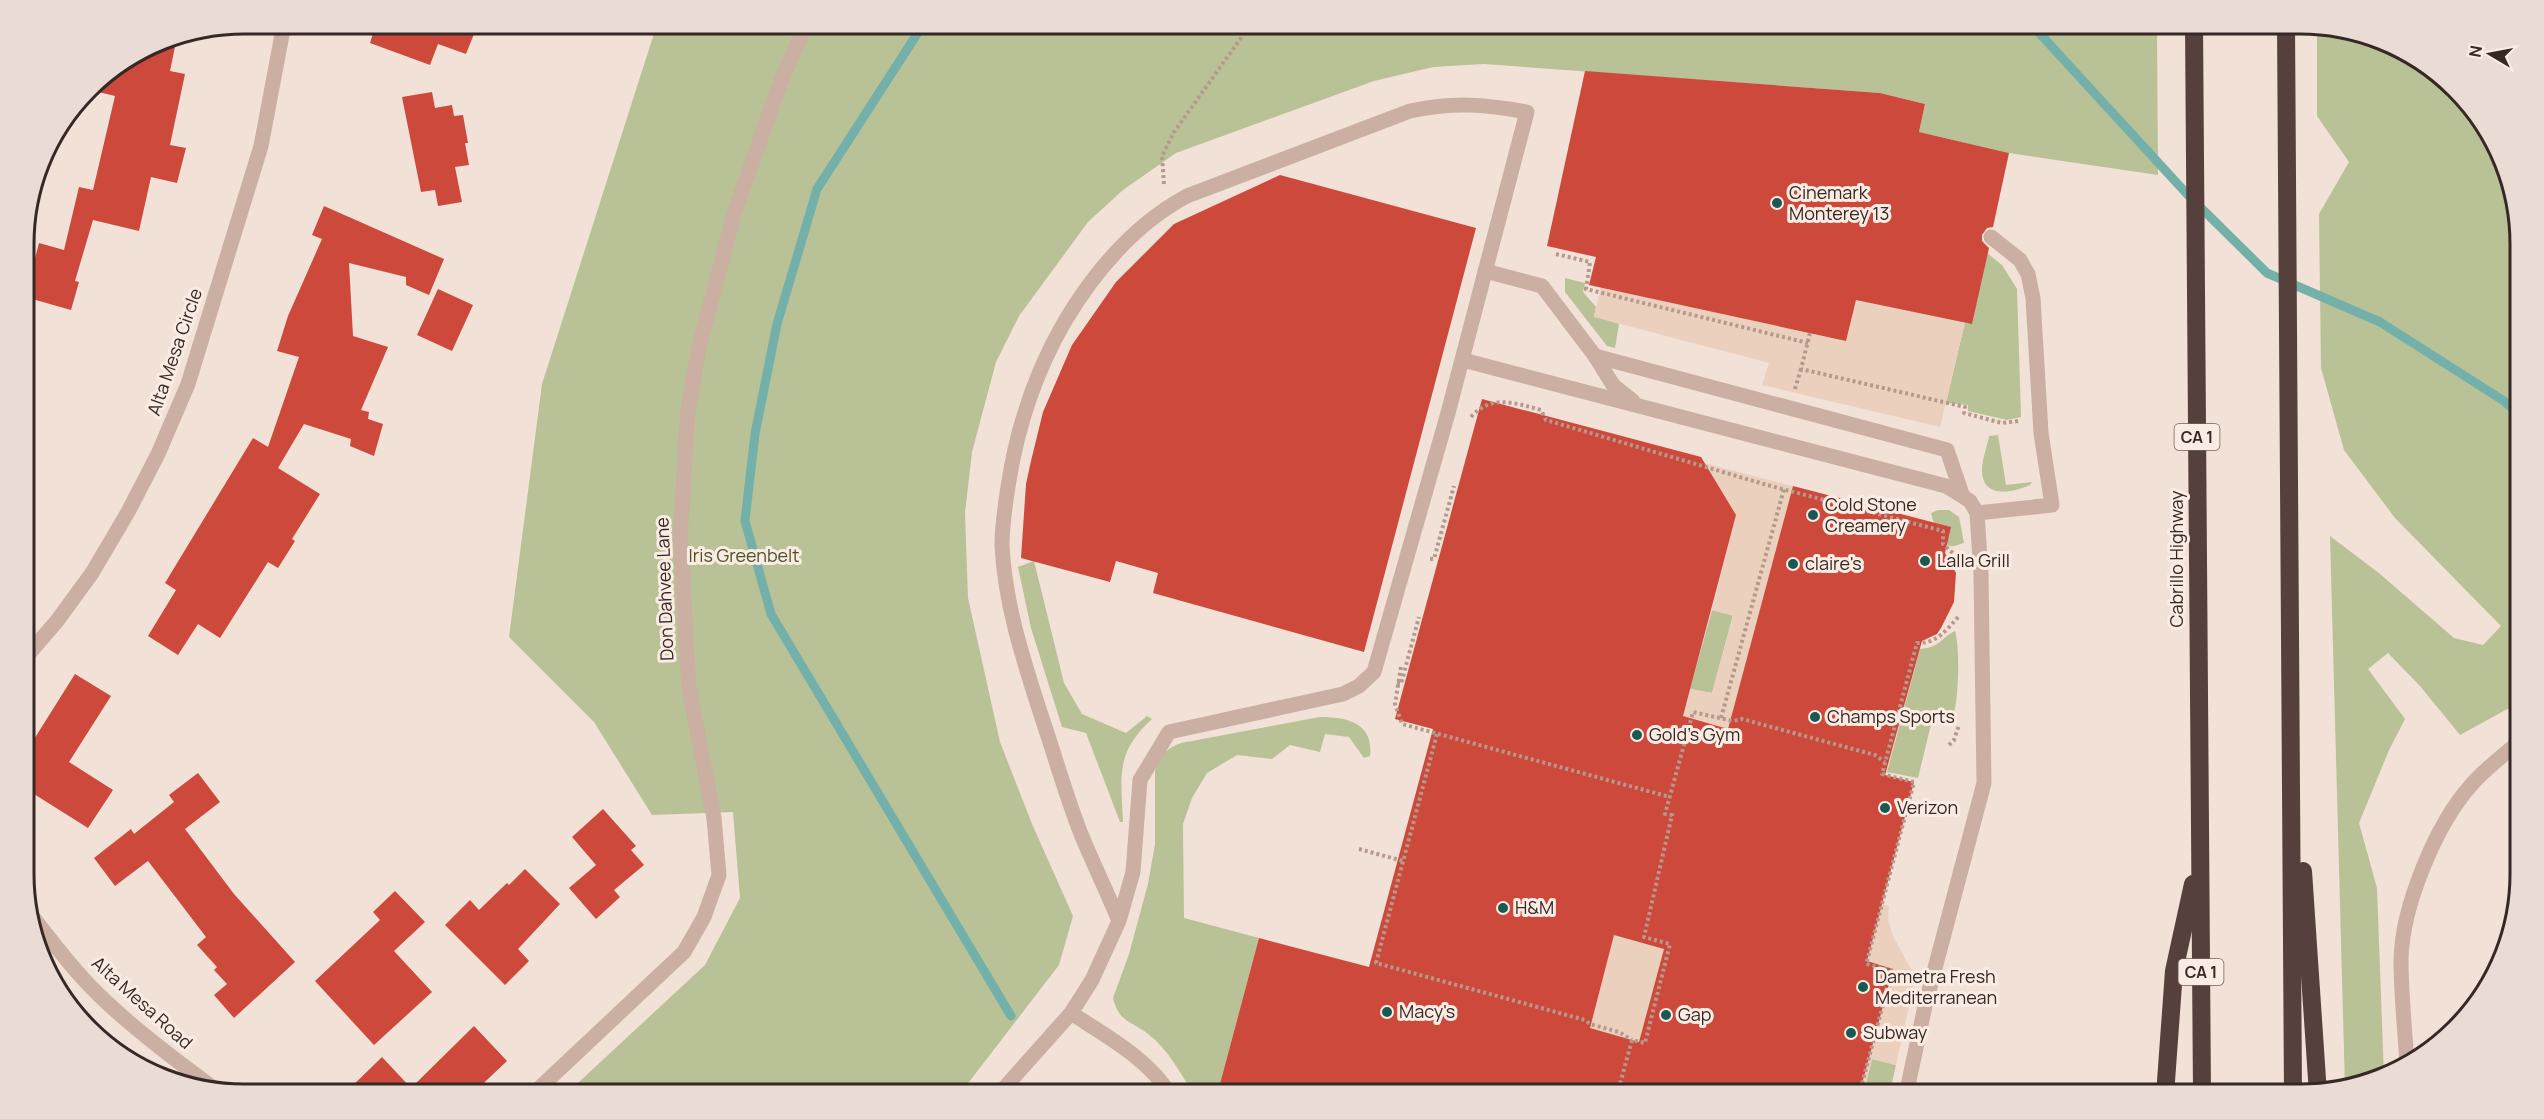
<svg xmlns="http://www.w3.org/2000/svg" width="2544" height="1119" font-family="Manrope,sans-serif">
<style>
.green{fill:#b9c196}
.plaza{fill:#ebd0bd}
.lines{fill:none;stroke-linecap:round;stroke-linejoin:round}
.stream{stroke:#74b0aa;stroke-width:9}
.building{fill:#cc493b;fill-rule:evenodd}
.path{stroke:#b6998d;stroke-width:4;stroke-dasharray:3 3;stroke-linecap:butt}
.service{stroke:#caafa2;stroke-width:15}
.minor{stroke:#caafa2;stroke-width:15}
.tertiary{stroke:#caafa2;stroke-width:15}
.motorway{stroke:#56403c;stroke-width:18}
.poi-dot{fill:#195853;stroke:#faece3;stroke-width:2}
.labels{text-anchor:middle;stroke-width:6;stroke-linejoin:round;paint-order:stroke}
.shield{fill:#faece3;stroke:#70635e;stroke-width:1.5}
.shield-label{font-size:16px;font-weight:bold;fill:#352825}
.poi-label{font-size:18px;fill:#352825;stroke:#faece3;text-anchor:start}
.street-label{font-size:18px;fill:#352825;stroke:#faece3}
.park-label{font-size:18px;fill:#4a5428;stroke:#faece3}
.rim{fill:none;stroke:#352825;stroke-width:3}
</style>
<rect width="100%" height="100%" fill="#f2e1d7"/>
<!-- green -->
<g class="green">
<polygon points="657,24 2157,24 2158,175 2009,153 1919,132 1925,104 1880,93 1484,64 1433,67 1374,81 1176,153 1123,190 1088,222 1019,316 996,362 972,452 965,513 968,598 1000,742 1032,824 1073,916 1059,965 959,1095 565,1095 705,965 740,898 733,812 652,815 594,722 509,637 542,384"/>
<polygon points="2317,27 2384,41 2433,69 2475,111 2503,160 2518,216 2520,702 2460,735 2420,686 2388,653 2368,669 2405,719 2389,750 2359,823 2377,888 2384,1077 2370,1083 2345,1088 2330,536 2380,574 2454,638 2483,645 2501,626 2395,518 2344,450 2321,368 2319,214 2349,162 2317,116"/>
<polygon points="1987,253 2002,265 2017,289 2021,417 2007,420 1968,411 1968,405 1946,403 1965,322 1972,323"/>
<polygon points="1565,278 1585,283 1583,292 1596,307 1594,316 1619,324 1615,348 1607,346 1565,292"/>
<path d="M1998,435L2006,485L2032,482L2030,485C2012,493 1982,499 1982,470C1982,459 1987,447 1989,436Z"/>
<path d="M1938,510H1949L1959,517L1964,543C1960,544 1954,547 1950,546C1940,543 1933,521 1931,513Z"/>
<path d="M1034,561L1064,683L1082,714L1126,733L1147,716L1152,719C1115,753 1121,775 1123,822H1120L1086,733L1062,727L1031,628L1018,567Z"/>
<polygon points="1712,610 1733,615 1712,693 1690,689"/>
<path d="M1955,631C1960,646 1959,700 1953,716L1934,712L1918,778L1887,772L1920,649C1942,647 1940,638 1955,631Z"/>
<path d="M1320,717C1347,717 1374,723 1370,756L1364,758L1349,737L1325,734L1320,752L1290,745L1272,759L1237,755L1207,773L1192,798L1183,824L1184,918L1259,938L1217,1095H1194C1181,1074 1168,1049 1148,1034C1132,1021 1119,1023 1113,998L1129,954L1148,884L1155,844V771C1159,756 1167,748 1181,743Z"/>
<polygon points="1872,1059 1896,1065 1889,1095 1863,1095"/>
</g>
<!-- plaza -->
<g class="plaza">
<polygon points="1601,287 1846,341 1857,293 1965,322 1940,427 1762,385 1769,363 1594,317"/>
<polygon points="1704,463 1793,486 1733,710 1892,752 1886,776 1664,949 1625,1095 1589,1028 1650,797 1675,743 1690,689 1712,693 1733,616 1712,610 1736,515"/>
<polygon points="1881,904 1889,906 1888,919 1893,936 1911,969 1913,987 1896,1065 1872,1059 1863,1095 1859,1095 1893,969 1867,961"/>
</g>
<g class="lines">
<!-- stream -->
<g class="stream">
<polyline points="921,24 917,34 817,189 777,324 755,434 745,521 771,614 1011,1016"/>
<polyline points="2031,24 2187,194 2267,273 2380,322 2504,401 2519,414"/>
</g>
</g>
<!-- building -->
<g class="building">
<polygon points="376,24 478,24 466,54 438,44 430,65 370,43"/>
<polygon points="177,37 170,71 185,74 170,145 186,148 177,183 151,177 139,231 93,220 75,281 79,282 71,310 25,297 39,243 64,250 79,187 93,190 115,96 90,90 99,79 160,41"/>
<polygon points="1585,71 1880,93 1925,104 1919,132 2009,153 1993,227 1987,228 1982,235 1982,241 1989,248 1972,324 1856,300 1846,341 1589,285 1596,257 1547,246"/>
<polygon points="432,92 435,108 452,105 454,116 463,115 468,143 465,143 469,165 455,167 462,202 438,206 435,190 421,192 402,97"/>
<polygon points="1280,175 1476,228 1364,652 1153,593 1158,573 1116,561 1110,582 1021,558 1026,484 1031,461 1043,412 1072,345 1116,282 1174,224"/>
<polygon points="324,206 444,259 429,295 406,285 406,277 349,263 353,336 388,347 361,410 369,412 368,419 383,424 374,456 350,446 351,439 304,424 278,468 320,494 292,539 295,541 278,568 268,562 220,638 198,624 178,655 148,636 176,590 165,583 253,438 268,447 299,357 277,351 288,316 322,239 312,235"/>
<polygon points="438,289 473,305 452,351 417,335"/>
<path d="M1482,399L1701,457L1736,515L1683,716L1728,729L1793,486L1951,527L1945,553L1956,573L1954,602L1941,628L1937,634L1922,641L1885,775L1914,782L1867,961L1893,969L1859,1095H1217L1259,938L1369,967L1433,729L1395,719ZM1614,935L1664,949L1639,1042L1590,1028Z"/>
<polygon points="75,674 111,696 69,762 113,790 88,828 26,789 26,752"/>
<polygon points="198,773 220,802 185,829 234,894 295,962 234,1018 214,995 227,984 214,970 217,967 197,945 206,937 148,861 115,886 94,858 131,829 134,834 174,802 169,795"/>
<polygon points="603,809 636,846 631,850 644,865 614,890 620,897 596,919 569,888 596,865 572,837"/>
<polygon points="525,869 560,904 518,949 529,961 505,985 445,925 470,900 479,910 507,883 509,885"/>
<polygon points="395,891 425,922 394,951 432,992 374,1045 315,981 380,920 373,912"/>
<polygon points="474,1026 507,1061 471,1095 343,1095 382,1057 411,1088"/>
</g>
<g class="lines">
<!-- path -->
<g class="path">
<polyline points="1164,184 1162,156 1174,132 1251,24"/>
<polyline points="1556,254 1590,262 1586,289 1808,343"/>
<polyline points="1810,333 1801,369 1965,407 1964,413 2002,423 2019,421"/>
<polyline points="1795,389 1801,369"/>
<path d="M1471,417C1491,394 1515,403 1541,410L1546,420L1767,485L1943,531V544L1957,557"/>
<polyline points="1430,559 1434,559 1454,486"/>
<polyline points="1401,667 1395,704 1402,724 1670,797"/>
<polyline points="1397,683 1401,684 1419,617"/>
<polyline points="1721,718 1784,489"/>
<polyline points="1437,734 1376,963 1585,1020 1590,1024 1619,1032 1632,1040"/>
<polyline points="1949,745 1954,740 1959,725"/>
<polyline points="1359,849 1403,861"/>
<polyline points="1617,1095 1632,1040 1645,1043 1670,944 1644,937 1672,815 1665,814 1693,712 1733,721 1742,719 1875,755 1885,762"/>
<path d="M1859,1095L1885,997L1890,970L1866,964L1867,961L1914,782L1882,774L1917,643C1937,644 1947,629 1960,615"/>
</g>
<!-- service -->
<g class="service">
<polyline points="1485,271 1542,286 1595,356 1613,385 1633,401"/>
<polyline points="1595,356 1947,450 1962,494"/>
<polyline points="1463,360 1946,486 1970,501 1977,513 1981,575 1984,783 1925,1006 1906,1095"/>
<polyline points="1977,513 2052,505 2041,433 2033,298 2028,274 2020,260 1991,237"/>
<path d="M1071,1013C1103,1034 1151,1060 1170,1095"/>
<path d="M998,1095L1071,1013L1092,980L1119,921C1107,892 1093,863 1081,834C1066,796 1055,756 1042,718C1024,662 1005,605 1002,546C1002,527 1005,506 1008,487C1017,427 1034,374 1065,321C1095,271 1135,224 1187,196L1410,111C1453,102 1484,104 1527,112L1448,413L1374,672L1359,686L1343,694L1169,732L1140,780L1133,872L1119,921"/>
</g>
<!-- minor -->
<g class="minor">
<polyline points="25,658 57,621 92,573 128,512 158,454 188,384 261,146 284,24"/>
<path d="M28,911C51,940 73,970 100,996C135,1030 175,1060 215,1089"/>
<polyline points="532,1095 684,952 704,917 719,875 714,818 689,688 680,536 688,410 699,347 734,214 779,86 806,24"/>
</g>
<!-- tertiary -->
<path class="tertiary" d="M2407,1065C2405,1030 2401,995 2401,960C2402,906 2436,824 2472,784C2486,768 2504,755 2520,741"/>
<!-- motorway -->
<g class="motorway">
<polyline points="2194,24 2202,1095"/>
<polyline points="2286,24 2293,1095"/>
<polyline points="2303,871 2318,1094"/>
<polyline points="2165,1095 2174,971 2193,884"/>
</g>
</g>
<!-- markers -->
<g class="poi-dot">
<circle cx="1777" cy="203" r="6"/>
<circle cx="1813" cy="515" r="6"/>
<circle cx="1925" cy="561" r="6"/>
<circle cx="1793" cy="564" r="6"/>
<circle cx="1815" cy="717" r="6"/>
<circle cx="1637" cy="735" r="6"/>
<circle cx="1885" cy="808" r="6"/>
<circle cx="1503" cy="908" r="6"/>
<circle cx="1863" cy="987" r="6"/>
<circle cx="1387" cy="1012" r="6"/>
<circle cx="1666" cy="1015" r="6"/>
<circle cx="1851" cy="1033" r="6"/>
</g>
<g class="labels">
<!-- shield labels -->
<g class="shield">
<rect x="2174.5" y="424" width="45" height="26" rx="4.5"/>
<rect x="2178.5" y="959" width="45" height="26" rx="4.5"/>
</g>
<g class="shield-label">
<text x="2197" y="443">CA 1</text>
<text x="2201" y="978">CA 1</text>
</g>
<!-- poi labels -->
<g class="poi-label">
<text x="1789" y="199">Cinemark<tspan x="1789" dy="21">Monterey 13</tspan></text>
<text x="1825" y="511">Cold Stone<tspan x="1825" dy="21">Creamery</tspan></text>
<text x="1937" y="567">Lalla Grill</text>
<text x="1805" y="570">claire's</text>
<text x="1827" y="723">Champs Sports</text>
<text x="1649" y="741">Gold's Gym</text>
<text x="1897" y="814">Verizon</text>
<text x="1515" y="914">H&amp;M</text>
<text x="1875" y="983">Dametra Fresh<tspan x="1875" dy="21">Mediterranean</tspan></text>
<text x="1399" y="1018">Macy's</text>
<text x="1678" y="1021">Gap</text>
<text x="1863" y="1039">Subway</text>
</g>
<!-- street labels -->
<g class="street-label">
<text transform="translate(175 352) rotate(-71)" y="6">Alta Mesa Circle</text>
<text transform="translate(2177 559) rotate(-90)" y="6">Cabrillo Highway</text>
<text transform="translate(665 589) rotate(-92)" y="6">Don Dahvee Lane</text>
<text transform="translate(142 1003) rotate(42)" y="6">Alta Mesa Road</text>
</g>
<!-- park labels -->
<g class="park-label">
<text x="744" y="562">Iris Greenbelt</text>
</g>
</g>
<!-- crop -->
<path d="M0 0H2544V1119H0ZM244 34H2300A210 210 0 0 1 2510 244V874A210 210 0 0 1 2300 1084H244A210 210 0 0 1 34 874V244A210 210 0 0 1 244 34Z" fill="#eadcd4" fill-rule="evenodd"/>
<path class="rim" d="M244 34H2300A210 210 0 0 1 2510 244V874A210 210 0 0 1 2300 1084H244A210 210 0 0 1 34 874V244A210 210 0 0 1 244 34Z"/>
<!-- north arrow -->
<g transform="translate(2490 54) rotate(280)" stroke="#faece3" stroke-width="4.5" paint-order="stroke">
<path d="M0-4.5L10 22L0 15L-10 22Z" fill="#352825"/>
<text y="-9" font-size="16" font-weight="bold" text-anchor="middle" fill="#352825">N</text>
</g>
</svg>
